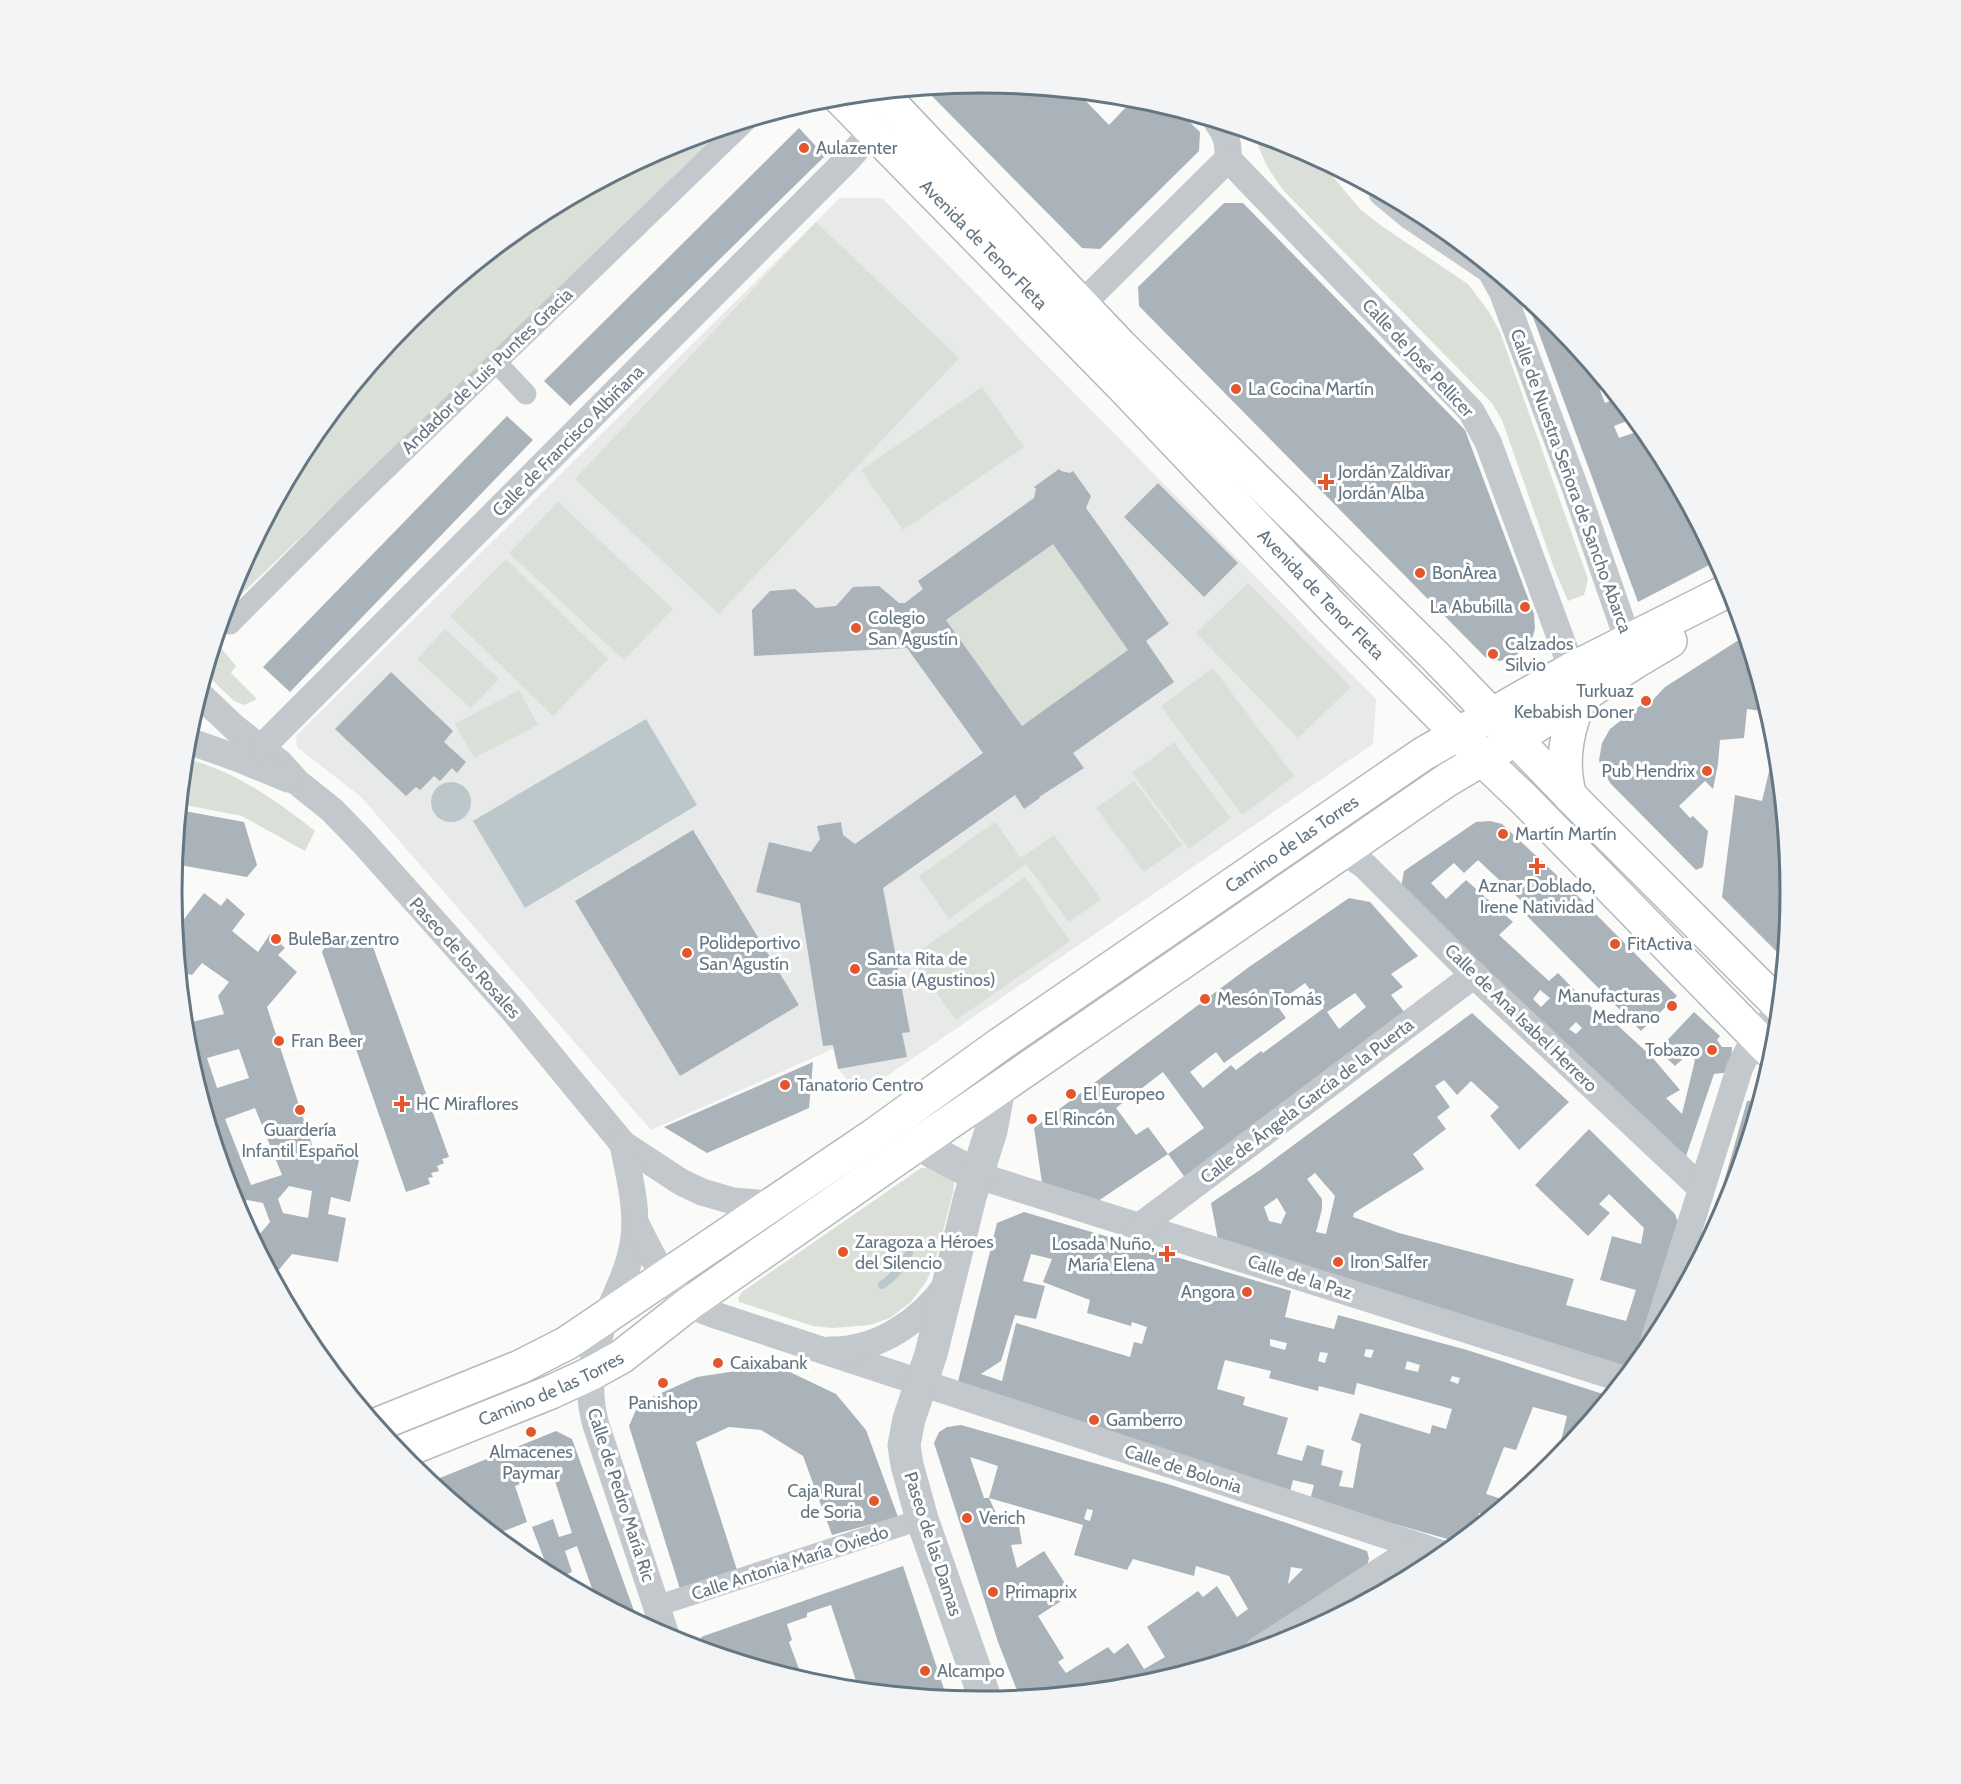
<svg xmlns="http://www.w3.org/2000/svg" width="1961" height="1784" font-family="Cabin,sans-serif">
<style>
.built{fill:#e8e9e9}
.green{fill:#dadfd7}
.water{fill:#bbc7cb}
.lines{fill:none;stroke-linecap:round;stroke-linejoin:round}
.stream{stroke:#bbc7cb;stroke-width:8}
.building{fill:#aab3b9;fill-rule:evenodd}
.secondary-casing{stroke:#b3babf;stroke-width:36}
.primary-casing{stroke:#b5babe;stroke-width:36}
.pedestrian{stroke:#c3c8cc;stroke-width:21}
.minor{stroke:#c3c8cc;stroke-width:27}
.tertiary{stroke:#c3c8cc;stroke-width:33}
.secondary{stroke:#fff;stroke-width:33}
.primary{stroke:#fff;stroke-width:33}
.poi-dot{fill:#e4572e;stroke:#fff;stroke-width:2}
.labels{text-anchor:middle;stroke-width:6;stroke-linejoin:round;paint-order:stroke}
.poi-label{font-size:18px;fill:#657683;stroke:#fff;text-anchor:start}
.street-label{font-size:18px;fill:#657683;stroke:#fff}
.rim{fill:none;stroke:#657683;stroke-width:3}
</style>
<rect width="100%" height="100%" fill="#fafaf8"/>
<!-- built -->
<polygon class="built" points="840,198 882,198 1376,699 1373,744 859,1095 839,1070 833,1049 651,1130 361,797 297,747 296,736"/>
<!-- green -->
<g class="green">
<polygon points="730,126 224,611 233,582 308,442 408,319 531,219 671,144"/>
<path d="M1255,133L1291,144L1317,158L1361,210L1383,227L1468,284L1489,312L1500,332L1588,579L1584,595L1568,601L1554,568L1502,420L1492,403L1284,191C1270,173 1260,156 1255,133Z"/>
<polygon points="816,222 959,358 719,614 575,479"/>
<polygon points="982,387 1024,447 903,530 861,470"/>
<polygon points="558,502 673,609 624,660 509,553"/>
<polygon points="1053,544 1128,650 1022,726 946,620"/>
<polygon points="506,559 608,659 553,716 450,616"/>
<polygon points="1248,583 1351,687 1298,738 1196,633"/>
<polygon points="445,629 499,679 471,708 417,659"/>
<polygon points="215,641 236,666 231,673 257,699 244,705 234,701 205,673"/>
<polygon points="1213,668 1294,776 1242,815 1161,706"/>
<polygon points="519,690 538,725 474,758 455,724"/>
<polygon points="1174,742 1231,818 1189,849 1132,773"/>
<path d="M184,758C233,770 276,800 315,831L305,851L242,816L180,804Z"/>
<polygon points="1134,781 1182,845 1144,872 1096,808"/>
<polygon points="995,822 1021,858 1054,835 1101,899 1069,922 1026,864 949,919 919,876"/>
<polygon points="1025,877 1070,941 956,1020 911,957"/>
<polygon points="930,1167 952,1175 954,1184 953,1193 934,1265 926,1282 911,1302 890,1318 870,1325 833,1328 813,1326 739,1302 738,1298 742,1292 921,1168"/>
</g>
<!-- water -->
<g class="water">
<polygon points="646,719 697,805 525,908 473,821"/>
<circle cx="451" cy="802" r="20"/>
</g>
<g class="lines">
<!-- stream -->
<path class="stream" d="M882,1285C895,1276 902,1267 909,1253"/>
</g>
<!-- building -->
<g class="building">
<polygon points="981,83 1077,92 1109,125 1127,106 1117,96 1139,98 1177,110 1200,132 1199,151 1100,249 1082,248 924,88"/>
<polygon points="799,128 825,156 570,406 544,381"/>
<polygon points="1224,203 1243,203 1465,430 1534,614 1535,628 1533,636 1516,656 1500,661 1485,657 1139,306 1138,287"/>
<path d="M1526,298L1553,320L1608,387L1600,390L1605,403L1617,398L1654,443L1717,561L1638,602ZM1632,419L1636,432L1619,438L1614,426Z"/>
<polygon points="507,416 533,440 290,692 263,667"/>
<path d="M1059,469L1061,471L1070,473L1073,471L1091,496L1086,508L1169,624L1146,641L1174,682L1073,753L1084,768L1039,797L1040,798L1024,809L1015,795L883,888L910,1032L902,1033L907,1057L838,1069L833,1045L823,1046L800,903L756,892L769,842L811,852L820,839L817,826L841,822L843,835L855,844L983,753L907,648L754,656L752,610L770,591L795,589L816,608L836,606L853,587L879,586L899,603H905L923,589L918,581L1034,498L1036,489L1034,487ZM1053,544L1128,650L1022,726L946,620Z"/>
<polygon points="1158,483 1238,563 1204,597 1124,517"/>
<polygon points="1745,636 1768,712 1747,709 1744,738 1720,740 1718,764 1713,789 1705,781 1679,806 1690,818 1693,816 1708,831 1703,867 1696,870 1611,784 1602,770 1599,760 1602,743 1610,729 1650,698 1652,701 1665,687"/>
<polygon points="391,672 453,731 444,742 466,762 457,773 452,768 440,781 434,776 420,790 416,787 406,796 335,729"/>
<polygon points="1773,730 1790,892 1784,955 1778,953 1722,897 1735,795 1762,801 1772,759 1767,758"/>
<polygon points="179,810 244,822 257,865 247,877 174,864"/>
<path d="M1490,821L1502,824L1564,882L1677,996L1641,1031L1527,916L1532,911L1478,860L1464,873L1454,863L1431,883L1446,899L1466,880L1513,922L1499,935L1549,981L1558,973L1597,1013L1600,1009L1652,1057L1680,1090L1666,1098L1682,1114L1695,1060L1687,1055L1675,1066L1658,1050L1694,1012L1720,1036L1717,1040L1722,1047H1732L1731,1072L1714,1074L1686,1156L1400,894L1404,871L1476,822ZM1540,990L1550,998L1541,1007L1533,999ZM1576,1022L1582,1028L1576,1034L1569,1029Z"/>
<polygon points="693,830 799,1005 680,1076 575,901"/>
<path d="M204,893L221,906L227,898L245,914L232,931L258,952L270,934L285,948L278,955L297,972L267,1007L313,1148L359,1160L350,1202L331,1197L328,1214L346,1218L338,1262L292,1254L273,1277L254,1241L270,1222L263,1203L247,1200L238,1211L232,1201L186,1050L182,1008L188,1010L192,1022L224,1014L218,996L229,982L202,963L192,975L179,972L175,931ZM239,1049L249,1078L217,1088L207,1058ZM255,1108L282,1175L251,1185L225,1119ZM289,1186L312,1191L308,1218L283,1213L278,1199Z"/>
<path d="M1349,898L1370,902L1418,956L1391,974L1403,987L1391,995L1409,1018L1186,1179L1168,1154L1204,1128L1163,1072L1116,1108L1136,1135L1148,1127L1168,1154L1098,1201L1042,1183L1034,1128L1249,967ZM1305,983L1324,1008L1263,1053L1261,1051L1236,1070L1231,1065L1203,1088L1190,1072L1216,1052L1224,1063L1286,1018L1276,1004ZM1355,993L1366,1007L1339,1029L1327,1012Z"/>
<polygon points="331,936 373,947 449,1157 442,1159 444,1163 437,1166 439,1171 431,1173 433,1177 428,1178 430,1184 406,1192 322,952"/>
<path d="M1472,1013L1569,1102L1519,1150L1490,1116L1499,1107L1471,1081L1457,1095L1444,1080L1435,1086L1450,1107L1437,1117L1446,1129L1413,1154L1424,1169L1354,1213L1353,1217L1399,1233L1574,1279L1566,1305L1626,1321L1636,1290L1600,1280L1612,1236L1641,1244L1644,1228L1609,1194L1599,1204L1610,1213L1588,1236L1535,1185L1589,1129L1675,1214L1680,1228L1639,1359L1635,1365L1626,1369L1218,1240L1211,1203L1260,1170ZM1315,1173L1335,1196L1326,1234L1316,1232L1322,1209V1199L1307,1179ZM1277,1198L1286,1213L1281,1224L1269,1221L1264,1207Z"/>
<polygon points="813,1062 809,1108 707,1153 664,1127"/>
<polygon points="1759,1100 1728,1202 1707,1242 1747,1101"/>
<path d="M1024,1212L1291,1291L1285,1317L1334,1329L1338,1315L1467,1350L1609,1396L1564,1450L1559,1449L1567,1416L1533,1407L1516,1450L1504,1447L1486,1494L1508,1501L1490,1516L1479,1513L1476,1521L1481,1523L1458,1542L1310,1500L1314,1485L1293,1480L1290,1492L956,1390L997,1223ZM1031,1254L1052,1259L1043,1282L1090,1300L1087,1313L1131,1326L1132,1322L1147,1327L1142,1344L1134,1342L1130,1357L1016,1323L1002,1381L981,1374L1001,1361L1015,1315L1036,1319L1045,1286L1023,1281ZM1270,1339L1287,1343L1285,1350L1270,1346ZM1366,1349L1374,1350L1371,1358L1364,1356ZM1320,1352L1328,1353L1325,1363L1318,1361ZM1225,1360L1271,1371L1269,1378L1318,1391L1319,1386L1354,1395L1357,1383L1452,1409L1446,1429L1432,1425L1430,1434L1360,1413L1351,1440L1361,1444L1353,1488L1339,1486L1343,1471L1321,1465L1324,1450L1307,1445L1302,1461L1277,1454L1288,1418L1243,1405L1245,1397L1217,1389ZM1407,1361L1420,1365L1418,1372L1405,1369ZM1452,1376L1460,1378L1458,1384L1450,1381Z"/>
<polygon points="775,1365 836,1394 866,1430 898,1517 832,1535 803,1456 761,1430 729,1427 696,1442 737,1570 680,1589 629,1426 639,1403 697,1377"/>
<path d="M961,1425L1171,1485L1284,1522L1367,1551L1369,1559L1367,1565L1280,1627L1221,1661L1138,1686L1020,1698L998,1642L934,1443L939,1432L947,1427ZM970,1457L998,1466L989,1498L1083,1525L1074,1555L1127,1570L1133,1559L1194,1576L1196,1566L1229,1576L1248,1609L1237,1617L1217,1586L1203,1597L1198,1591L1147,1627L1165,1657L1144,1669L1128,1643L1114,1654L1108,1647L1066,1673L1058,1662L1064,1658L1038,1616L1072,1594L1044,1551L1017,1568L1011,1545L1022,1544L1018,1521L1002,1526L989,1498H984ZM1087,1509L1093,1510L1090,1521L1084,1519ZM1291,1567L1303,1569L1288,1584Z"/>
<polygon points="556,1431 572,1439 638,1622 596,1600 577,1546 565,1551 572,1572 556,1579 550,1575 532,1527 553,1519 559,1537 572,1533 552,1472 515,1486 527,1522 494,1535 430,1482"/>
<polygon points="903,1566 947,1698 859,1690 831,1605 807,1613 807,1617 787,1624 792,1640 789,1642 803,1680 706,1651 701,1637"/>
</g>
<g class="lines">
<defs>
<g id="secondary">
<polyline points="880,92 1120,345 1435,656 1579,805 1779,1005"/>
<path id="s1" d="M838,96L1125,389L1334,609L1477,753"/>
<path d="M1570,796C1560,763 1567,728 1581,697"/>
</g>
<g id="primary">
<polyline points="1482,759 1525,800 1773,1054"/>
<path id="s2" d="M376,1425L520,1367L567,1343L873,1136L999,1045L1423,754L1572,669L1731,589"/>
<path id="s3" d="M399,1453L551,1392L592,1373L621,1357L690,1303L918,1144L1447,780L1516,739L1638,660L1670,641"/>
</g>
</defs>
<!-- secondary casing -->
<use href="#secondary" class="secondary-casing"/>
<!-- primary casing -->
<use href="#primary" class="primary-casing"/>
<!-- pedestrian -->
<g class="pedestrian">
<polyline points="496,362 526,394"/>
<polyline points="230,624 350,504 746,121"/>
<polyline points="657,1606 922,1519"/>
</g>
<!-- minor -->
<g class="minor">
<path d="M1217,122C1226,134 1229,143 1228,159L1471,411L1488,442L1572,669"/>
<polyline points="1382,193 1410,216 1490,270 1502,291 1576,490 1623,626 1637,658"/>
<polyline points="1071,322 1081,305 1098,288 1228,159"/>
<polyline points="199,694 235,728 280,763 297,782 332,810 362,841 511,1008 623,1144 681,1182 702,1192 733,1201 771,1204"/>
<polyline points="186,740 237,758 288,779"/>
<polyline points="262,747 847,160 872,132 879,113"/>
<polyline points="1338,855 1352,857 1365,866 1474,975 1701,1188"/>
<path d="M623,1144C629,1177 639,1210 633,1244C629,1268 618,1290 608,1313C593,1348 585,1388 596,1425L667,1638"/>
<polyline points="976,1175 1623,1379"/>
<path d="M636,1224C649,1249 666,1288 689,1303C697,1309 706,1312 715,1315L1443,1554"/>
<polyline points="1140,1226 1474,975"/>
<polyline points="1654,1340 1740,1067 1755,1037 1778,1013"/>
<path d="M830,1350C878,1351 921,1321 948,1283"/>
<polyline points="1258,1650 1419,1546"/>
</g>
<!-- tertiary -->
<g class="tertiary">
<polyline points="894,1136 918,1144 976,1175"/>
<polyline points="986,1701 922,1519 907,1465 904,1445 909,1419 931,1354 970,1197 991,1131 999,1088"/>
</g>
<!-- secondary -->
<use href="#secondary" class="secondary"/>
<!-- primary -->
<use href="#primary" class="primary"/>
</g>
<!-- markers -->
<g class="poi-dot">
<circle cx="804" cy="148" r="6"/>
<circle cx="1236" cy="389" r="6"/>
<path d="M1323 473h6v6h6v6h-6v6h-6v-6h-6v-6h6z"/>
<circle cx="1420" cy="573" r="6"/>
<circle cx="1525" cy="607" r="6"/>
<circle cx="856" cy="628" r="6"/>
<circle cx="1493" cy="654" r="6"/>
<circle cx="1646" cy="701" r="6"/>
<circle cx="1707" cy="771" r="6"/>
<circle cx="1503" cy="834" r="6"/>
<path d="M1534 857h6v6h6v6h-6v6h-6v-6h-6v-6h6z"/>
<circle cx="276" cy="939" r="6"/>
<circle cx="1615" cy="944" r="6"/>
<circle cx="687" cy="953" r="6"/>
<circle cx="855" cy="969" r="6"/>
<circle cx="1205" cy="999" r="6"/>
<circle cx="1672" cy="1006" r="6"/>
<circle cx="279" cy="1041" r="6"/>
<circle cx="1712" cy="1050" r="6"/>
<circle cx="785" cy="1085" r="6"/>
<circle cx="1071" cy="1094" r="6"/>
<path d="M399 1095h6v6h6v6h-6v6h-6v-6h-6v-6h6z"/>
<circle cx="300" cy="1110" r="6"/>
<circle cx="1032" cy="1119" r="6"/>
<circle cx="843" cy="1252" r="6"/>
<path d="M1164 1245h6v6h6v6h-6v6h-6v-6h-6v-6h6z"/>
<circle cx="1338" cy="1262" r="6"/>
<circle cx="1247" cy="1292" r="6"/>
<circle cx="718" cy="1363" r="6"/>
<circle cx="663" cy="1383" r="6"/>
<circle cx="1094" cy="1420" r="6"/>
<circle cx="531" cy="1432" r="6"/>
<circle cx="874" cy="1501" r="6"/>
<circle cx="967" cy="1518" r="6"/>
<circle cx="993" cy="1592" r="6"/>
<circle cx="925" cy="1671" r="6"/>
</g>
<g class="labels">
<!-- poi labels -->
<g class="poi-label">
<text x="816" y="154">Aulazenter</text>
<text x="1248" y="395">La Cocina Martín</text>
<text x="1338" y="478">Jordán Zaldívar<tspan x="1338" dy="21">Jordán Alba</tspan></text>
<text x="1432" y="579">BonÀrea</text>
<text x="1513" y="613" text-anchor="end">La Abubilla</text>
<text x="868" y="624">Colegio<tspan x="868" dy="21">San Agustín</tspan></text>
<text x="1505" y="650">Calzados<tspan x="1505" dy="21">Silvio</tspan></text>
<text x="1634" y="697" text-anchor="end">Turkuaz<tspan x="1634" dy="21">Kebabish Doner</tspan></text>
<text x="1695" y="777" text-anchor="end">Pub Hendrix</text>
<text x="1515" y="840">Martín Martín</text>
<text x="1537" y="892" text-anchor="middle">Aznar Doblado,<tspan x="1537" dy="21">Irene Natividad</tspan></text>
<text x="288" y="945">BuleBar zentro</text>
<text x="699" y="949">Polideportivo<tspan x="699" dy="21">San Agustín</tspan></text>
<text x="1627" y="950">FitActiva</text>
<text x="867" y="965">Santa Rita de<tspan x="867" dy="21">Casia (Agustinos)</tspan></text>
<text x="1660" y="1002" text-anchor="end">Manufacturas<tspan x="1660" dy="21">Medrano</tspan></text>
<text x="1217" y="1005">Mesón Tomás</text>
<text x="291" y="1047">Fran Beer</text>
<text x="1700" y="1056" text-anchor="end">Tobazo</text>
<text x="797" y="1091">Tanatorio Centro</text>
<text x="1083" y="1100">El Europeo</text>
<text x="416" y="1110">HC Miraflores</text>
<text x="1044" y="1125">El Rincón</text>
<text x="300" y="1136" text-anchor="middle">Guardería<tspan x="300" dy="21">Infantil Español</tspan></text>
<text x="855" y="1248">Zaragoza a Héroes<tspan x="855" dy="21">del Silencio</tspan></text>
<text x="1155" y="1250" text-anchor="end">Losada Nuño,<tspan x="1155" dy="21">María Elena</tspan></text>
<text x="1350" y="1268">Iron Salfer</text>
<text x="1235" y="1298" text-anchor="end">Angora</text>
<text x="730" y="1369">Caixabank</text>
<text x="663" y="1409" text-anchor="middle">Panishop</text>
<text x="1106" y="1426">Gamberro</text>
<text x="531" y="1458" text-anchor="middle">Almacenes<tspan x="531" dy="21">Paymar</tspan></text>
<text x="862" y="1497" text-anchor="end">Caja Rural<tspan x="862" dy="21">de Soria</tspan></text>
<text x="979" y="1524">Verich</text>
<text x="1005" y="1598">Primaprix</text>
<text x="937" y="1677">Alcampo</text>
</g>
<!-- street labels -->
<g class="street-label">
<text dy="6" stroke="none"><textPath href="#s1" startOffset="208">Avenida de Tenor Fleta</textPath></text>
<text transform="translate(1418 358) rotate(47)" y="6">Calle de José Pellicer</text>
<text transform="translate(487 371) rotate(-44)" y="6">Andador de Luis Puntes Gracia</text>
<text transform="translate(568 441) rotate(-45)" y="6">Calle de Francisco Albiñana</text>
<text transform="translate(1571 481) rotate(70)" y="6">Calle de Nuestra Señora de Sancho Abarca</text>
<text dy="6" stroke="none"><textPath href="#s1" startOffset="694">Avenida de Tenor Fleta</textPath></text>
<text dy="6" stroke="none"><textPath href="#s2" startOffset="1088">Camino de las Torres</textPath></text>
<text transform="translate(465 958) rotate(48)" y="6">Paseo de los Rosales</text>
<text transform="translate(1521 1018) rotate(44)" y="6">Calle de Ana Isabel Herrero</text>
<text transform="translate(1307 1101) rotate(-37)" y="6">Calle de Ángela García de la Puerta</text>
<text transform="translate(1300 1277) rotate(18)" y="6">Calle de la Paz</text>
<text dy="6" stroke="none"><textPath href="#s3" startOffset="165">Camino de las Torres</textPath></text>
<text transform="translate(1183 1469) rotate(18)" y="6">Calle de Bolonia</text>
<text transform="translate(621 1495) rotate(72)" y="6">Calle de Pedro María Ric</text>
<text transform="translate(933 1544) rotate(72)" y="6">Paseo de las Damas</text>
<text transform="translate(790 1563) rotate(-18)" y="6">Calle Antonia María Oviedo</text>
</g>
</g>
<!-- crop -->
<path d="M0 0H1961V1784H0ZM182 892a799 799 0 1 1 1598 0a799 799 0 1 1-1598 0Z" fill="#f3f4f5" fill-rule="evenodd"/>
<path class="rim" d="M182 892a799 799 0 1 1 1598 0a799 799 0 1 1-1598 0Z"/>
</svg>
